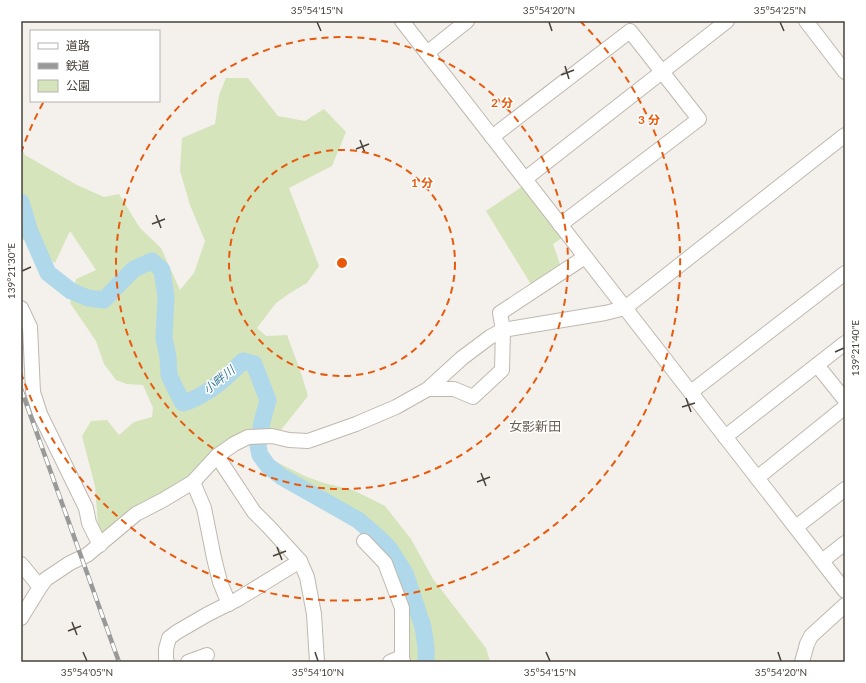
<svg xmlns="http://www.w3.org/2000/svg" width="866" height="683" font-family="Lato,'Noto Sans JP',sans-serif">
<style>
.green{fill:#d5e4ba}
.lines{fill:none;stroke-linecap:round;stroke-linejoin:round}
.river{stroke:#afd8ea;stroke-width:17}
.minor-casing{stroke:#bfb8af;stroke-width:16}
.minor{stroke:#fff;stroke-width:14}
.rail-casing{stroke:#999;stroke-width:4.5}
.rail{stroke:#fff;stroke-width:3;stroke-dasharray:9;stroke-linecap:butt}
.ticks{fill:none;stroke:#48413a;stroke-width:1.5}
.ring{fill:none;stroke:#e8590c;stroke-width:2;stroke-dasharray:7 5}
.labels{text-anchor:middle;stroke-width:3;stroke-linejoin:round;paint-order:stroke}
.water-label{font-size:12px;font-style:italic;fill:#397c9b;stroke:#fff}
.quarter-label{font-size:13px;fill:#6a5e53;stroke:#fff}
.centre{fill:#e8590c;stroke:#fff;stroke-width:2}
.ring-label{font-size:12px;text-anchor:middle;font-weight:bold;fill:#e8590c;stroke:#fff;stroke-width:3;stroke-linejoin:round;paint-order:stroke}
.neatline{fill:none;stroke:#48413a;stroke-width:1.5}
.ticks-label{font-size:10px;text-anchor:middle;fill:#48413a}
</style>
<rect width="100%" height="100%" fill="#f4f1ec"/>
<!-- green -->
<g class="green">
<polygon points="226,78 248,78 278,116 305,121 324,109 346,132 332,166 289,188 319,266 307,283 290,293 276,303 257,328 266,336 287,335 301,373 308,396 281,430 240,434 190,481 101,537 98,525 95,486 82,436 91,421 107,420 119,435 134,422 152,417 153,408 143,385 127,384 116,380 104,364 96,341 70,303 76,279 96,270 70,231 55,263 38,250 25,239 21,241 21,148 25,155 77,185 104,197 119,194 140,228 161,248 180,290 194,273 205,241 190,205 180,171 182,138 215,124 219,95"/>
<polygon points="523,186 562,238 553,244 561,267 532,286 486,211"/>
<polygon points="272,460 307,477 324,483 353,490 385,506 411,539 433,579 486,648 490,662 407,662 388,557 363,530 331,501 296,481"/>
</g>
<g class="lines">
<!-- river -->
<path class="river" d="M21,202L30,232L48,273L71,291L88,298L104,300L120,283L134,269L152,261L162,270L166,297L164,338L168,357L169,375L175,388L183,403C207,396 226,378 243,361L254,364L268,400L262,422L258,446L260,455L268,466L282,477L358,520L380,539L389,548L405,573L423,627L426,647V662"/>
<defs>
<g id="minor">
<polyline points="402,21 845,591"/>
<polyline points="806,21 845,72"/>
<polyline points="427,53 467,21"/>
<polyline points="492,137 630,31 699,119 560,225"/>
<polyline points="525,179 727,21"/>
<polyline points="21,308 30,327 33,392 40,414 86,508 89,523 100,545"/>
<polyline points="817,365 845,400"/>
<polyline points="428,389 454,389 473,397 502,370 503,330 500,313 585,257"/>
<polyline points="691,392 845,273"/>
<polyline points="725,437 845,343"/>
<polyline points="217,456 254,512 269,527 300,561 307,577 314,614 317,662"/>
<polyline points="757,478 845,407"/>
<polyline points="193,482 204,508 214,558 220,582 229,604"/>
<polyline points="796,527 845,489"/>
<polyline points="364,541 385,563 402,608 402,657 403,662"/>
<polyline points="822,561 845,543"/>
<polyline points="21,564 40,587"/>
<polyline points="21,618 40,587 46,579 70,563 87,555 136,514 163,500 193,482 217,456 234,444 248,437 272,436 289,440 308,441 356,424 396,407 428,389 462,358 490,337 503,330 605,313 625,308 845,135"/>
<polyline points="167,662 166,660 166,649 169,638 177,632 208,614 238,599 300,561"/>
<polyline points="188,662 207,655"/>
<polyline points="390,662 402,657"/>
<polyline points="802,662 807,644 811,636 845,605"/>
</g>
</defs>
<!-- minor casing -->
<use href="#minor" class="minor-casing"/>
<!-- minor -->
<use href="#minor" class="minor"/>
<defs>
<polyline id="rail" points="21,389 119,662"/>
</defs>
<!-- rail casing -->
<use href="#rail" class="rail-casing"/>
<!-- rail -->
<use href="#rail" class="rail"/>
</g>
<!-- ticks -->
<path class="ticks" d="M317,22L321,31M549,22L552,31M780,22L784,31M565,66L569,79M561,75L574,70M360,140L365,153M356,149L369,144M156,215L161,228M152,224L165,219M22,271L31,267M835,352L844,348M686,398L691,412M682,407L695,403M481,473L486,486M477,482L490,477M277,547L282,560M273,556L286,551M72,622L77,635M68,631L81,626M83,652L87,661M315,652L318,661M546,652L550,661M778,652L781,661"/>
<!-- distance rings -->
<g class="ring">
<circle cx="342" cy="263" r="113"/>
<circle cx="342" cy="263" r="226"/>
<path d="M21 153A339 339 0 0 1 44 101M580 21A339 339 0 1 1 21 373"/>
</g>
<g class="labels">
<!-- water labels -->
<g class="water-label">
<text transform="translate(219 380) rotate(-39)" y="4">小畔川</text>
</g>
<!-- quarter labels -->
<g class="quarter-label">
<text x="535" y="431">女影新田</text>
</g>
</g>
<circle cx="342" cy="263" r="6" class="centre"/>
<g class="ring-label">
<text x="502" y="107">2 分</text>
<text x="649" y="124">3 分</text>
<text x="422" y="187">1 分</text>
</g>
<!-- border -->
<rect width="866" height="683" fill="none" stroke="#ffffff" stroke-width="44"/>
<!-- legend -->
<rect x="30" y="30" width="130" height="72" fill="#ffffff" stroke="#b6b3b0"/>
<rect x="38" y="43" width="20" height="6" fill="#ffffff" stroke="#b6b3b0"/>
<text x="66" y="50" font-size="12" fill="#48413a">道路</text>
<rect x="38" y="63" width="20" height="6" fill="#999999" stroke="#b6b3b0"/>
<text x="66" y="70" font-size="12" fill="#48413a">鉄道</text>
<rect x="38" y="80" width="20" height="12" fill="#d5e4ba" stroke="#b6b3b0"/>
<text x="66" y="90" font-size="12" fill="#48413a">公園</text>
<rect x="22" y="22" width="822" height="639" class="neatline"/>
<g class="ticks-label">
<text x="317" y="14">35°54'15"N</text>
<text x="549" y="14">35°54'20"N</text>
<text x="780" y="14">35°54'25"N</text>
<text transform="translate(11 271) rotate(-90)" y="4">139°21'30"E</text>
<text transform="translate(855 348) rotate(-90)" y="4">139°21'40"E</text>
<text x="87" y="676">35°54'05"N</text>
<text x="318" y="676">35°54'10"N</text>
<text x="550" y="676">35°54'15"N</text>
<text x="781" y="676">35°54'20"N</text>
</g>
</svg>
